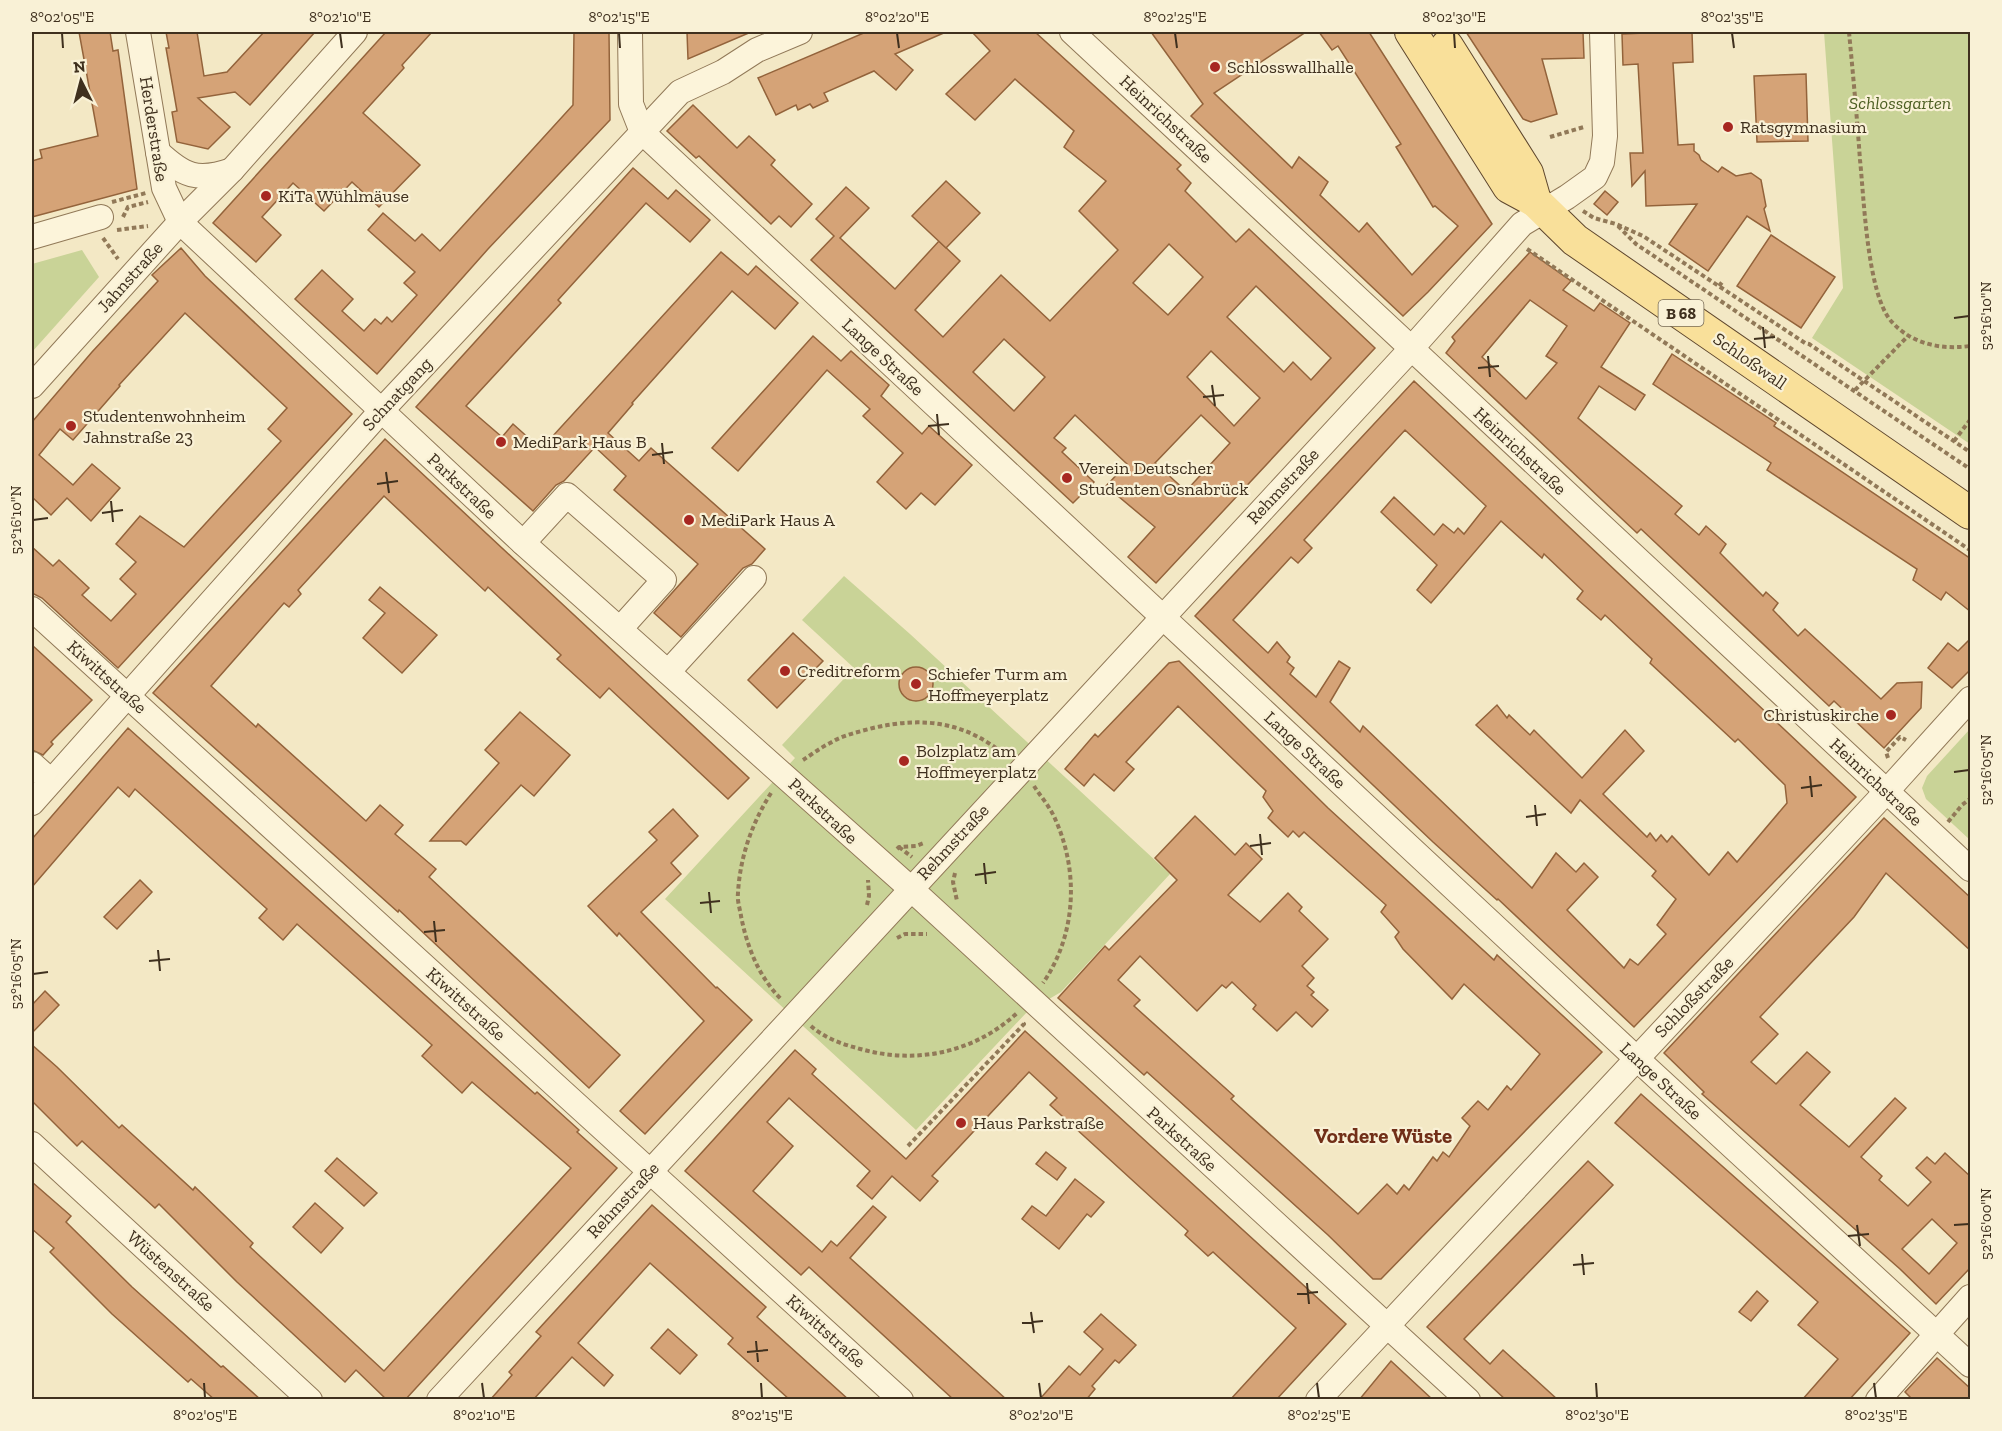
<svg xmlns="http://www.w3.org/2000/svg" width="2002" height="1431" font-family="'Zilla Slab',serif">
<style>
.green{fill:#c9d397}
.building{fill:#d5a377;stroke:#93633b;stroke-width:1.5;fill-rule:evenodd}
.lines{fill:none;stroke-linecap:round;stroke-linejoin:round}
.minor-casing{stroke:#917958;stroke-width:26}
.major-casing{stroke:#5e462d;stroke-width:34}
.path{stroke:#917958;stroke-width:4;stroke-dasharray:4.5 3;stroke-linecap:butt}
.minor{stroke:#fcf4da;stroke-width:24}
.major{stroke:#f9e09a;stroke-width:32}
.ticks{fill:none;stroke:#3f301e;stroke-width:2}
.poi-dot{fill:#a72721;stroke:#f9f1d6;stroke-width:2}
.labels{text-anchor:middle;stroke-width:4.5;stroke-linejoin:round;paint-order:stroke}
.shield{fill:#f9f1d6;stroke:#776a55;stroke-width:1.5}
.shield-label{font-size:16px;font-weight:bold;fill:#3f301e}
.poi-label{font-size:18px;fill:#3f301e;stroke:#f9f1d6;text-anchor:start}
.park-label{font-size:18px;font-style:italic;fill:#4c5e22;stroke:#f9f1d6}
.street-label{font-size:18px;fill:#3f301e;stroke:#f9f1d6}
.quarter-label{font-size:21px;font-weight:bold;fill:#712f18;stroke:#f9f1d6}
.neatline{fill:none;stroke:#3f301e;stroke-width:2}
.ticks-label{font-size:15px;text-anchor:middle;fill:#3f301e}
</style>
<rect width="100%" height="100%" fill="#f3e8c5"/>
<!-- green -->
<g class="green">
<polygon points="1824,32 1970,32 1970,444 1812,338 1843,288"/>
<polygon points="82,250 99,277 32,352 32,264"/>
<polygon points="844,576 910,634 1170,874 1061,992 1027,1012 916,1130 665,899 795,758 782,745 854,668 802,620"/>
<polygon points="1970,729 1970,840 1926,799 1922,788 1927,776"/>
</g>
<!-- building -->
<g class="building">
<polygon points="79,32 110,32 113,51 118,50 137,189 32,217 32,161 42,158 40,150 98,136"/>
<polygon points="166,32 197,32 204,76 227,72 264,32 315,32 250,105 235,92 198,98 230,127 208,149 177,142 172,112 177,111 166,48 169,48"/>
<polygon points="386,32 432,32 402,65 404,68 363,113 420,165 379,207 352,182 324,211 293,183 262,217 281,235 256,262 213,223"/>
<polygon points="574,32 609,32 610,120 488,249 377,374 295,299 322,270 353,299 342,311 364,331 375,319 381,324 387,317 392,322 417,295 404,283 415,272 368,230 383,213 415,241 422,234 440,251 573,105"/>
<polygon points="687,32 751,32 688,59"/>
<polygon points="866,32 946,32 895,54 913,70 896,90 874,71 824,93 828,101 813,108 810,104 798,110 796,105 776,115 758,78"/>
<path d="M972,32H1035L1181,165L1177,169L1191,183L1185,191L1236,242L1249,229L1375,348L1156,583L1128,557L1155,527L1106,486L1127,464L1075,415L1054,438L1066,448L1062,452L1094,482L1073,503L811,260L834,236L816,219L846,187L869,208L840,238L895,289L939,241L960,261L915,310L943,337L1001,275L1050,321L1118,250L1079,211L1106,181L1064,147L1074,131L1015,79L975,120L946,94L990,51ZM1169,244L1203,277L1168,315L1133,283ZM1256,286L1331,358L1311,380L1293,362L1284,372L1227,317ZM1004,339L1045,377L1014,411L973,372ZM1211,351L1260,398L1234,426L1187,377ZM1201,415L1230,443L1186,491L1155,463Z"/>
<polygon points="1151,32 1306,32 1214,93 1292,168 1299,157 1328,182 1320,195 1359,232 1367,223 1412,275 1458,226 1435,206 1433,207 1396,147 1401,144 1338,46 1332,50 1319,32 1369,32 1492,224 1428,292 1403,316 1191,116 1203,104"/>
<polygon points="1466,32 1583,32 1584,58 1542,59 1557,114 1531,122 1523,119"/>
<polygon points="1668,32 1692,32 1693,62 1673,63 1678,145 1694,144 1694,151 1699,155 1701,160 1718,172 1722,167 1736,176 1751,173 1761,180 1766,206 1764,209 1770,231 1747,216 1708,271 1669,244 1697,204 1646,206 1645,171 1632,186 1630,153 1643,153 1638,64 1623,65 1622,34"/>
<polygon points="1806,74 1808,141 1757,142 1754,76"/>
<polygon points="693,105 737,148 749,136 775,160 771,165 812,204 791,227 779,216 771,224 699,156 696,158 667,131"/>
<polygon points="633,168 668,199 676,190 710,220 690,242 646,203 558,300 561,303 466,406 502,437 513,424 541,449 721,252 748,275 756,266 798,303 775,329 732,291 632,403 633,404 608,433 639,461 651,448 765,549 752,564 743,568 681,637 654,613 698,564 614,490 626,476 595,447 564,481 556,485 533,511 416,407"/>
<polygon points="946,181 980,213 946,248 912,216"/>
<polygon points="1605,191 1618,202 1607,215 1594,204"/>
<polygon points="1771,235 1835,277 1801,328 1737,286"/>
<polygon points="181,248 205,276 352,414 118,668 42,598 32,593 32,547 53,566 59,560 89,588 82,595 111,621 136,594 120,579 136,562 116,544 140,516 184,547 281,441 268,429 287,408 185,313 119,385 120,386 73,440 60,429 39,455 73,485 92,464 120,488 91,521 67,498 51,515 32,497 32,422 92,352 158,281 152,275"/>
<path d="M1530,252L1571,281L1563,290L1594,311L1600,303L1630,323L1601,367L1645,395L1635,410L1599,386L1578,418L1682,506L1675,514L1699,535L1706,526L1726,544L1720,553L1763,596L1766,592L1778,603L1773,610L1798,636L1805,629L1881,699L1897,683L1922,682L1921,708L1884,748L1834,701L1829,706L1641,529L1637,533L1446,353L1455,341L1452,337ZM1530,300L1567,326L1546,356L1557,363L1526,399L1482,357Z"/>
<polygon points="813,336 841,361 851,351 889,385 881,396 922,434 929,426 972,465 935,505 921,493 906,509 877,482 903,453 863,416 870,409 827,370 738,471 712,448"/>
<polygon points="1672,354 1776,423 1774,426 1971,559 1971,612 1946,592 1941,600 1913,580 1917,569 1767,470 1771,463 1653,384"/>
<path d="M1414,381L1856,797L1634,1027L1498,899L1497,900L1433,842L1195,616ZM1405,430L1486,506L1464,534L1458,528L1454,533L1443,524L1434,535L1394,497L1381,512L1437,565L1417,590L1431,603L1501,521L1542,558L1544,554L1583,591L1577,599L1601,620L1605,615L1652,659L1650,663L1735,742L1738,739L1785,785L1787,803L1737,862L1728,852L1709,875L1672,836L1667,842L1661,835L1656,841L1650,833L1647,837L1603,794L1644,751L1625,730L1582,778L1534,730L1530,735L1509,715L1507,718L1497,705L1476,725L1571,813L1580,800L1656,871L1652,876L1676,899L1657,925L1666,934L1638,965L1630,959L1624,968L1567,910L1598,877L1584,863L1576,872L1556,853L1532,888L1363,726L1360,732L1330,702L1350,668L1339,661L1316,697L1290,674L1294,668L1287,662L1290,657L1277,642L1268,653L1233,620L1291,557L1298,563L1312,548L1304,540Z"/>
<polygon points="385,439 749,778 728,799 609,688 600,698 557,659 561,655 488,587 485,591 384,496 298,590 301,594 289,607 284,603 211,686 256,727 258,724 366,821 380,805 403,825 395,834 436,869 429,877 620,1055 589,1088 399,910 398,912 153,693"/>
<polygon points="380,587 437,635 402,673 363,638 385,613 369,600"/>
<polygon points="793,633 823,661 777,708 748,680"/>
<polygon points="1971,638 1971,669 1952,688 1928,668 1948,643 1958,651"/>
<polygon points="32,645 92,700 51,742 53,744 43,755 32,750"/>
<polygon points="1179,661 1328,808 1494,960 1497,955 1602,1052 1381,1279 1373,1279 1328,1235 1147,1072 1144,1075 1058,998 1105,946 1109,950 1177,880 1155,858 1195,816 1235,855 1246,843 1262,859 1228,895 1260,922 1288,893 1302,907 1299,911 1328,939 1302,966 1314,978 1307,986 1314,992 1311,995 1328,1010 1312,1027 1296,1012 1277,1031 1253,1009 1256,1005 1232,982 1226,988 1222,985 1197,1011 1140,956 1118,980 1140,1000 1134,1006 1234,1096 1231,1099 1358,1214 1387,1184 1397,1194 1404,1185 1409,1190 1433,1157 1437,1161 1443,1152 1449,1157 1470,1126 1462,1118 1478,1101 1488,1110 1507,1086 1511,1090 1540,1054 1464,984 1452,999 1403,949 1395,937 1399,932 1381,912 1386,905 1304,832 1299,837 1293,831 1288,837 1268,818 1273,811 1263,797 1266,791 1178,706 1126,762 1134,769 1114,791 1094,774 1084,786 1065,769 1095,734 1098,737 1169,663"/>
<circle cx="916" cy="684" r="17"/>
<polygon points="520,712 570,755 534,796 521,785 466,845 461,841 430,841 499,763 485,750"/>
<polygon points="128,728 535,1094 537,1092 579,1130 577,1132 617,1168 405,1400 387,1400 356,1370 345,1382 237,1282 159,1204 155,1208 82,1141 77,1146 32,1101 32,1045 57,1067 119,1128 122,1125 193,1190 195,1187 253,1243 250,1247 384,1371 571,1168 472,1082 462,1093 422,1056 432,1045 297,924 283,940 259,918 267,909 135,789 129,797 118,787 32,887 32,839"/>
<polygon points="673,809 698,836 671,863 681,874 641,912 716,988 717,987 752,1020 645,1134 620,1111 704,1021 619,933 617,936 588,906 657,840 649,832"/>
<path d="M1884,818L1971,898V951L1886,873L1854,917L1760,1017L1778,1034L1751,1062L1776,1084L1807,1052L1830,1072L1800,1105L1849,1147L1895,1098L1906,1108L1861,1157L1882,1176L1879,1180L1908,1206L1931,1182L1916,1168L1927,1157L1935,1164L1945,1153L1971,1177V1267L1936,1304L1900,1269L1702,1094L1704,1092L1664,1053ZM1932,1219L1957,1243L1929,1274L1902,1249Z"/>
<polygon points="140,880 152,892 117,929 104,917"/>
<polygon points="45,991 59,1005 32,1033 32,1005"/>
<polygon points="1025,1031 1346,1324 1276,1400 1230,1400 1296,1328 1213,1252 1208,1256 1185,1235 1188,1231 1050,1105 1057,1098 1029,1072 932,1176 938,1181 920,1201 892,1176 872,1199 857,1186 870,1171 789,1098 767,1122 793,1146 753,1191 822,1252 831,1241 837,1246 873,1206 886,1217 850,1258 1007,1400 954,1400 809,1267 801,1275 685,1171 795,1050 816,1069 812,1074 906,1159"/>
<polygon points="1641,1094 1910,1333 1849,1400 1802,1400 1838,1359 1798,1325 1818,1302 1615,1123"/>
<polygon points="1046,1152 1066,1168 1057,1180 1036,1164"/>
<polygon points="337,1158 377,1193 364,1206 325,1171"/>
<polygon points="1588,1161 1613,1185 1464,1339 1490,1364 1503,1350 1558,1400 1506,1400 1427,1327"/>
<polygon points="1075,1179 1104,1202 1091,1217 1087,1214 1059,1249 1022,1219 1032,1206 1046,1216"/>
<polygon points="32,1182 71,1216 66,1222 132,1287 221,1367 223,1366 261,1400 215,1400 191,1379 188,1382 112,1314 50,1252 54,1248 32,1229"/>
<polygon points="315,1203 343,1228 321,1253 293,1227"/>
<polygon points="652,1205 766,1307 757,1317 849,1400 790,1400 728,1344 733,1338 650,1263 578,1343 613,1375 604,1386 572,1357 533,1400 490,1400 512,1375 509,1372 541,1336 536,1332"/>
<polygon points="1757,1291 1768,1301 1751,1321 1739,1312"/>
<polygon points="1101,1314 1136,1345 1119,1363 1115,1360 1092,1386 1095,1389 1086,1400 1039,1400 1069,1366 1080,1375 1103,1349 1084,1332"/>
<polygon points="668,1329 697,1355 680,1374 651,1348"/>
<polygon points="1937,1358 1971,1389 1971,1400 1913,1400 1905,1392"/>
<polygon points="1391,1361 1433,1400 1359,1400"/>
</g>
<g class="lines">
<defs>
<g id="minor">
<polyline points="138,32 164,188 180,222 523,543 910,888 1468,1400"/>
<polyline points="630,32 631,104 642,132 1636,1058 1970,1365"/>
<polyline points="1072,32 1970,869"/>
<path d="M158,152C184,176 197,182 232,170"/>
<polyline points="32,237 101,217"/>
<polyline points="32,386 180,222 232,170 355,32"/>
<polyline points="523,543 567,495 664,580 620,629"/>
<polyline points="32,609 901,1400"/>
<polyline points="668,672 754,578"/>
<polyline points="32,764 51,781"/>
<polyline points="32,803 381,411 680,92 723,72 757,50 800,32"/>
<polyline points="32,1144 310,1400"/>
<polyline points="439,1400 1411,349 1522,224 1567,197 1595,177 1602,162 1605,136 1602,32"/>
<polyline points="1318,1400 1886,792 1970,699"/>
<polyline points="1878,1400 1970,1297"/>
</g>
<g id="major">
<polyline points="1411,32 1509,187 1535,201 1575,240 1970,513"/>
<polyline points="1447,46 1527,173 1535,201"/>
</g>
</defs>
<!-- minor casing -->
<use href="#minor" class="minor-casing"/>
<!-- major casing -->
<use href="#major" class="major-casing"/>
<!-- path -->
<g class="path">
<path d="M1849,32C1853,74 1857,117 1860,160C1864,197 1867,293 1891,321C1911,344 1941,350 1970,346"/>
<polyline points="1550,137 1584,127"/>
<polyline points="112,202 146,193"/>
<polyline points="1583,211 1594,218 1616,224 1643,236 1805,343 1809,344 1970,452"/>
<polyline points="123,217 128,207 148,202"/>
<polyline points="1618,226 1636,244 1970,469"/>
<polyline points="117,230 148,226"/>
<polyline points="103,238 118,259"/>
<polyline points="1527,249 1970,550"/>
<polyline points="1719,286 1723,281"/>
<polyline points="1855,390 1908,336"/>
<polyline points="1954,441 1970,420"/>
<polyline points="1888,758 1886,752 1900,737 1906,740"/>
<path d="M803,760C811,755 820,748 830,743C843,735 858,732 873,728C924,716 967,722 1007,757"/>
<path d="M1034,786C1041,797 1051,808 1056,821C1079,873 1076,935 1043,983"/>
<path d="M771,793C752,823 740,857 738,893C737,901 740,909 741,916C747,947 759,977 781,999"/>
<polyline points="1948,822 1962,805 1970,799"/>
<polyline points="899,847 912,857"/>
<polyline points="897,849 899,847 916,846 924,843"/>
<polyline points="955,873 953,882 957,901"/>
<polyline points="867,905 869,896 868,880"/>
<polyline points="897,938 905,934 927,934"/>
<path d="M811,1026C823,1037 841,1044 857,1048C913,1065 973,1054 1017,1013"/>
<polyline points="908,1146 1024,1024 1023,1023"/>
</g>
<!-- minor -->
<use href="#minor" class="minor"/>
<!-- major -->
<use href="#major" class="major"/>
</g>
<!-- ticks -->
<path class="ticks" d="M62,33L63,48M340,33L342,48M619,33L620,48M897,33L899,48M1175,33L1177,48M1454,33L1455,48M1732,33L1734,48M1954,318L1969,316M1763,327L1765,348M1754,339L1775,337M1488,356L1490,377M1478,368L1499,366M1212,385L1215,406M1203,397L1224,395M937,414L939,435M928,426L949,424M662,443L664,464M652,455L673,452M386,472L389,493M377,484L398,481M111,501L113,522M102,513L123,510M33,520L48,518M1954,772L1969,770M1810,776L1812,797M1801,788L1822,785M1535,805L1537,826M1526,817L1546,814M1260,834L1262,855M1250,846L1271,843M984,863L986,884M975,875L996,872M709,892L711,913M700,903L720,901M434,921L436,942M424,932L445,930M158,950L160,971M149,961L170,959M33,974L48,972M1857,1225L1860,1246M1954,1225L1969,1224M1848,1236L1869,1234M1582,1254L1584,1275M1573,1265L1594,1263M1307,1283L1309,1304M1297,1294L1318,1292M1031,1312L1034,1333M1022,1323L1043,1321M756,1341L758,1362M747,1352L768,1350M204,1383L205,1398M482,1383L484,1398M761,1383L762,1398M1039,1383L1041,1398M1317,1383L1319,1398M1596,1383L1597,1398M1874,1383L1876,1398"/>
<!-- markers -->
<g class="poi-dot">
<circle cx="1215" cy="67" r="6"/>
<circle cx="1728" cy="127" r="6"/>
<circle cx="266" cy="196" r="6"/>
<circle cx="71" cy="426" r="6"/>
<circle cx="501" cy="442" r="6"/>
<circle cx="1067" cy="478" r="6"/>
<circle cx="689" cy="520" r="6"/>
<circle cx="785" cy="671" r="6"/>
<circle cx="916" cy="684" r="6"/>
<circle cx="1891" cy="715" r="6"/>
<circle cx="904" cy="761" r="6"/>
<circle cx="961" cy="1123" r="6"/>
</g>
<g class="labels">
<!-- shield labels -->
<rect class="shield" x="1658.5" y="300" width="45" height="26" rx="4.5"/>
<g class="shield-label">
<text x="1681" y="319">B 68</text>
</g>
<!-- poi labels -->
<g class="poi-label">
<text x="1227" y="73">Schlosswallhalle</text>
<text x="1740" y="133">Ratsgymnasium</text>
<text x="278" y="202">KiTa Wühlmäuse</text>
<text x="83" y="422">Studentenwohnheim<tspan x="83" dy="21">Jahnstraße 23</tspan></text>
<text x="513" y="448">MediPark Haus B</text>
<text x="1079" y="474">Verein Deutscher<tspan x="1079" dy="21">Studenten Osnabrück</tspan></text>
<text x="701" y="526">MediPark Haus A</text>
<text x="797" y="677">Creditreform</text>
<text x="928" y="680">Schiefer Turm am<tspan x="928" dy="21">Hoffmeyerplatz</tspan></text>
<text x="1879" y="721" text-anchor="end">Christuskirche</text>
<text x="916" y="757">Bolzplatz am<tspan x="916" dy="21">Hoffmeyerplatz</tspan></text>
<text x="973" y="1129">Haus Parkstraße</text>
</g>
<!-- park labels -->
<g class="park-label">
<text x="1900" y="109">Schlossgarten</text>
</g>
<!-- street labels -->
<g class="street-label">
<text transform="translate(1166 119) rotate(43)" y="6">Heinrichstraße</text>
<text transform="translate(154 129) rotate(81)" y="6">Herderstraße</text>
<text transform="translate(130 277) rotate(-48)" y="6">Jahnstraße</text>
<text transform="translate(883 357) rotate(43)" y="6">Lange Straße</text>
<text transform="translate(1750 361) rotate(35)" y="6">Schloßwall</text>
<text transform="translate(397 394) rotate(-47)" y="6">Schnatgang</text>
<text transform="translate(1520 451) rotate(43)" y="6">Heinrichstraße</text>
<text transform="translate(462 486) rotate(43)" y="6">Parkstraße</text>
<text transform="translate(1283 486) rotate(-47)" y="6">Rehmstraße</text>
<text transform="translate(107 677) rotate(42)" y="6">Kiwittstraße</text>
<text transform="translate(1305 750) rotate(43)" y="6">Lange Straße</text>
<text transform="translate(1876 782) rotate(43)" y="6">Heinrichstraße</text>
<text transform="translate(823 811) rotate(43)" y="6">Parkstraße</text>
<text transform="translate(953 842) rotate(-47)" y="6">Rehmstraße</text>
<text transform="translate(1694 997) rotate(-46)" y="6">Schloßstraße</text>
<text transform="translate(466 1004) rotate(42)" y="6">Kiwittstraße</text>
<text transform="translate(1661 1081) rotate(43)" y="6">Lange Straße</text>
<text transform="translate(1182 1139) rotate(42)" y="6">Parkstraße</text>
<text transform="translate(623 1200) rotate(-47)" y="6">Rehmstraße</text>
<text transform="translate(171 1271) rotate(42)" y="6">Wüstenstraße</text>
<text transform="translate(826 1331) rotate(42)" y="6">Kiwittstraße</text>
</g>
<!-- quarter labels -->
<g class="quarter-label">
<text x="1383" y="1143">Vordere Wüste</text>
</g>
</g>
<!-- border -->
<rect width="2002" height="1431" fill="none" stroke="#f9f1d6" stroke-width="66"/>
<!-- north arrow -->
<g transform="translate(81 81) rotate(354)" stroke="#f9f1d6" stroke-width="4.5" paint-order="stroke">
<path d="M0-4.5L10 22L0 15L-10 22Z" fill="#3f301e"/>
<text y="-9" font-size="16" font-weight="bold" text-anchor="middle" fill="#3f301e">N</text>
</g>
<rect x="33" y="33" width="1936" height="1365" class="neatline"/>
<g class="ticks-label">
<text x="62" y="22">8°02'05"E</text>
<text x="340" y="22">8°02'10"E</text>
<text x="619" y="22">8°02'15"E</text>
<text x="897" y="22">8°02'20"E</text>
<text x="1175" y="22">8°02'25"E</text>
<text x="1454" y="22">8°02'30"E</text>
<text x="1732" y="22">8°02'35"E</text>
<text transform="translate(1986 316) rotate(-90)" y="5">52°16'10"N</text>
<text transform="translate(16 520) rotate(-90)" y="5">52°16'10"N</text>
<text transform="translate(1986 770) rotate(-90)" y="5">52°16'05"N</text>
<text transform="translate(16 974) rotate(-90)" y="5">52°16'05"N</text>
<text transform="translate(1986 1224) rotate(-90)" y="5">52°16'00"N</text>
<text x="205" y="1420">8°02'05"E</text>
<text x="484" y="1420">8°02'10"E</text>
<text x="762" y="1420">8°02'15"E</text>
<text x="1041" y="1420">8°02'20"E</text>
<text x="1319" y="1420">8°02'25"E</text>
<text x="1597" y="1420">8°02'30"E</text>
<text x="1876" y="1420">8°02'35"E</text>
</g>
</svg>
